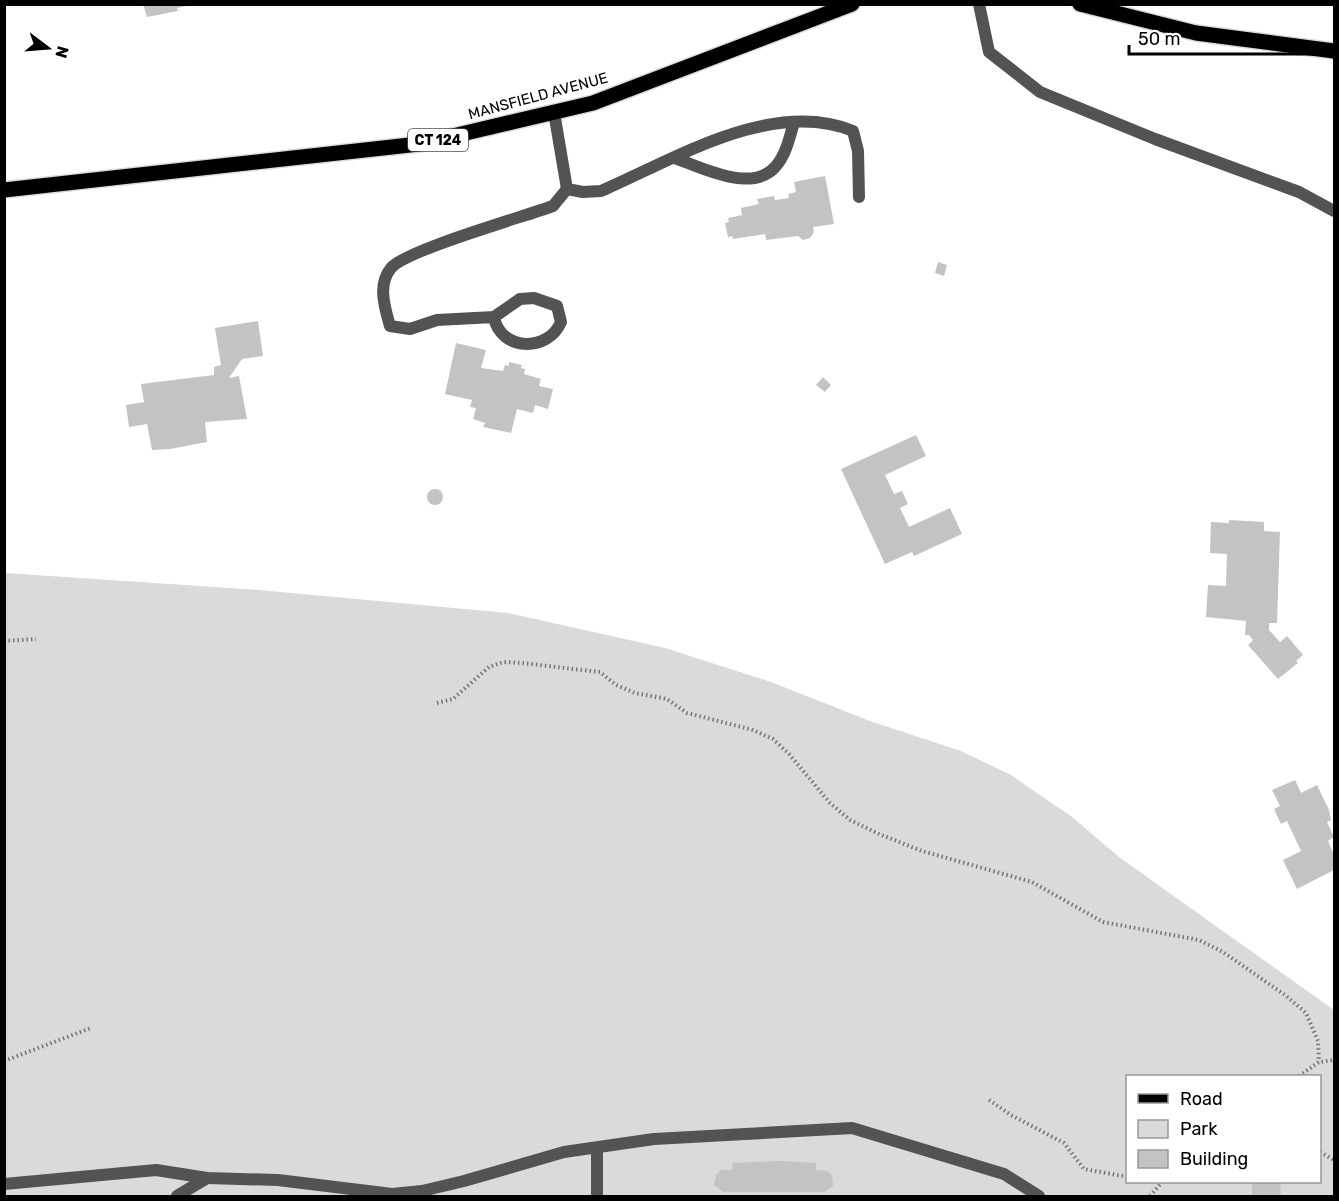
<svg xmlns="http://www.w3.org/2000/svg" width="1339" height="1201" font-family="Rubik,sans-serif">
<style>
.green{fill:#dadada;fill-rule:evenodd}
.building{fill:#c3c3c3}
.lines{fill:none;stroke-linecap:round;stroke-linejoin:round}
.primary-casing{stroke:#dbdbdb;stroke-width:18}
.path{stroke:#757575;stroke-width:4;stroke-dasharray:1.5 3;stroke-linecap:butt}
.service{stroke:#535353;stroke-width:12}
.primary{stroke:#000;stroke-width:15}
.labels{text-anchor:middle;stroke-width:6;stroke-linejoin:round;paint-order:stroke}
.shield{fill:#fff;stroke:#4c4c4c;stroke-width:1.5}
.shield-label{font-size:14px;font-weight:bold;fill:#000}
.street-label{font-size:15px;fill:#000;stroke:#fff}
</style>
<rect width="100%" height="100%" fill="#fff"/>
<!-- green -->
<path class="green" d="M5,573L259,590L508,613L665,648L771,682L870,721L961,751L1011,775L1072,817L1119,857L1334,1010V1196H5ZM1128,1076H1320V1182H1128Z"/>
<!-- building -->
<g class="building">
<polygon points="143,4 191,4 191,5 177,8 178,11 147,17"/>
<polygon points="825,176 834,224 813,227 814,232 810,238 803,240 798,236 766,240 765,234 733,239 732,236 728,237 725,223 729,222 728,218 742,215 741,208 759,204 757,199 774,196 775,200 789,198 788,194 796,192 794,182"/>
<polygon points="938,262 947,265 944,276 935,273"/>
<polygon points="258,321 263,356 242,359 229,378 239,376 247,419 205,422 207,442 170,449 152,450 147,424 129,427 126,405 144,402 141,384 214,375 214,367 221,365 215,328"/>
<polygon points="456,343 486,350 481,368 503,371 505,365 509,366 509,362 522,365 521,368 525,369 524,374 541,379 539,386 553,389 548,409 535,405 533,413 517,409 511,433 483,427 485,423 473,419 476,408 470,407 472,400 445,394"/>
<polygon points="823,377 831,385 825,392 816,385"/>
<polygon points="916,435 926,456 885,475 894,494 902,491 908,504 900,508 909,527 950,508 962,534 914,556 912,552 885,564 841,469"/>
<circle cx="435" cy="497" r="8"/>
<polygon points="1229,520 1264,522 1264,531 1280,532 1277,623 1269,623 1269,630 1280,642 1287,636 1303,655 1296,661 1298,663 1278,679 1248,645 1253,640 1249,635 1245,635 1246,621 1206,617 1208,585 1226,586 1227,554 1210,553 1211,522 1229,523"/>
<polygon points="1295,780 1301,793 1317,785 1329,810 1331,820 1327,822 1334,837 1328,841 1334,855 1334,870 1297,889 1283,860 1301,851 1287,821 1281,824 1274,809 1280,806 1272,790"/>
<polygon points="780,1161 816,1163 816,1170 827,1171 832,1175 833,1186 824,1192 723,1192 714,1185 716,1175 721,1170 732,1170 733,1163"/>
<polygon points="1252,1182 1280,1182 1281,1196 1252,1196"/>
</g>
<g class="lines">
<defs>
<g id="primary">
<polyline points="1080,4 1196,33 1334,51"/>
<polyline points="4,190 419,144 593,103 852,4"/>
</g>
</defs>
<!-- primary casing -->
<use href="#primary" class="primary-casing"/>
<!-- path -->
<g class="path">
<polyline points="4,641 36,639"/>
<polyline points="437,703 453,699 489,667 503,662 522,663 600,672 616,685 635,693 667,699 687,713 753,730 773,739 789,754 830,803 850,820 879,834 922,851 1032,882 1103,922 1199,940 1223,952 1285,995 1306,1013 1318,1041 1319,1062"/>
<polyline points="4,1061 91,1028"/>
<polyline points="1299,1076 1319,1062 1334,1060"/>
<polyline points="989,1100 1011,1115 1064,1143 1084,1169 1128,1177"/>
<polyline points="1320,1152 1334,1160"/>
<polyline points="1150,1196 1162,1182"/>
</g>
<!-- service -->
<g class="service">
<polyline points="979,4 989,52 1040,92 1155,139 1299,192 1334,211"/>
<path d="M554,112L567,189L583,192L601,191C675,159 772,98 853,131L858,151L859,197"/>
<path d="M675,158C702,168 753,194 776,166C786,155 790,136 794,122"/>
<path d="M494,317C500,351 548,353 561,322L557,306L534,298L520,299L494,317L437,320L410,329L390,326C385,308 377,285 391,268C406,250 523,217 553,206L567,189"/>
<polyline points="597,1149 597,1196"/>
<polyline points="4,1184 156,1170 207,1178 278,1180 392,1194 422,1191 464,1181 564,1152 654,1139 852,1128 1004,1174 1039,1196"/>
<polyline points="177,1196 207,1178"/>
</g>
<!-- primary -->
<use href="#primary" class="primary"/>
</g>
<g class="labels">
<!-- shield labels -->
<rect class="shield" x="408" y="129" width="60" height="22" rx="4.5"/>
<g class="shield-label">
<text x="438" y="145">CT 124</text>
</g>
<!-- street labels -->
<g class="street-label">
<text transform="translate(538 96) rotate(-15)" y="5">MANSFIELD AVENUE</text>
</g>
</g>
<!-- border -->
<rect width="1339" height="1201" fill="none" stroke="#000000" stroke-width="12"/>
<!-- legend -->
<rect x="1126" y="1075" width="195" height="108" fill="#ffffff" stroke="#999999" stroke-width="1.5"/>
<rect x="1138" y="1094" width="30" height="9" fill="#000000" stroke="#999999" stroke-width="1.5"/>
<text x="1180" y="1105" font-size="18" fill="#000000">Road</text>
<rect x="1138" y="1120" width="30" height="18" fill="#dadada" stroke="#999999" stroke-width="1.5"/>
<text x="1180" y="1135" font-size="18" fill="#000000">Park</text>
<rect x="1138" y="1150" width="30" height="18" fill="#c3c3c3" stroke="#999999" stroke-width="1.5"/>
<text x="1180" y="1165" font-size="18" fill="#000000">Building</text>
<!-- north arrow -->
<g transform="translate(48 48) rotate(106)" stroke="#ffffff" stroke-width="4.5" paint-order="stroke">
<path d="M0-4.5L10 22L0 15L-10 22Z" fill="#000000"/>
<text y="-9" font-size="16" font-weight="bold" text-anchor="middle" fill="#000000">N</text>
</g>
<!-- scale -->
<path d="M1129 45v9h183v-9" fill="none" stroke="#000000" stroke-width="3"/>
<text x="1138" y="45" font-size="18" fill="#000000" stroke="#ffffff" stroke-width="4.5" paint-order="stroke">50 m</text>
</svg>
